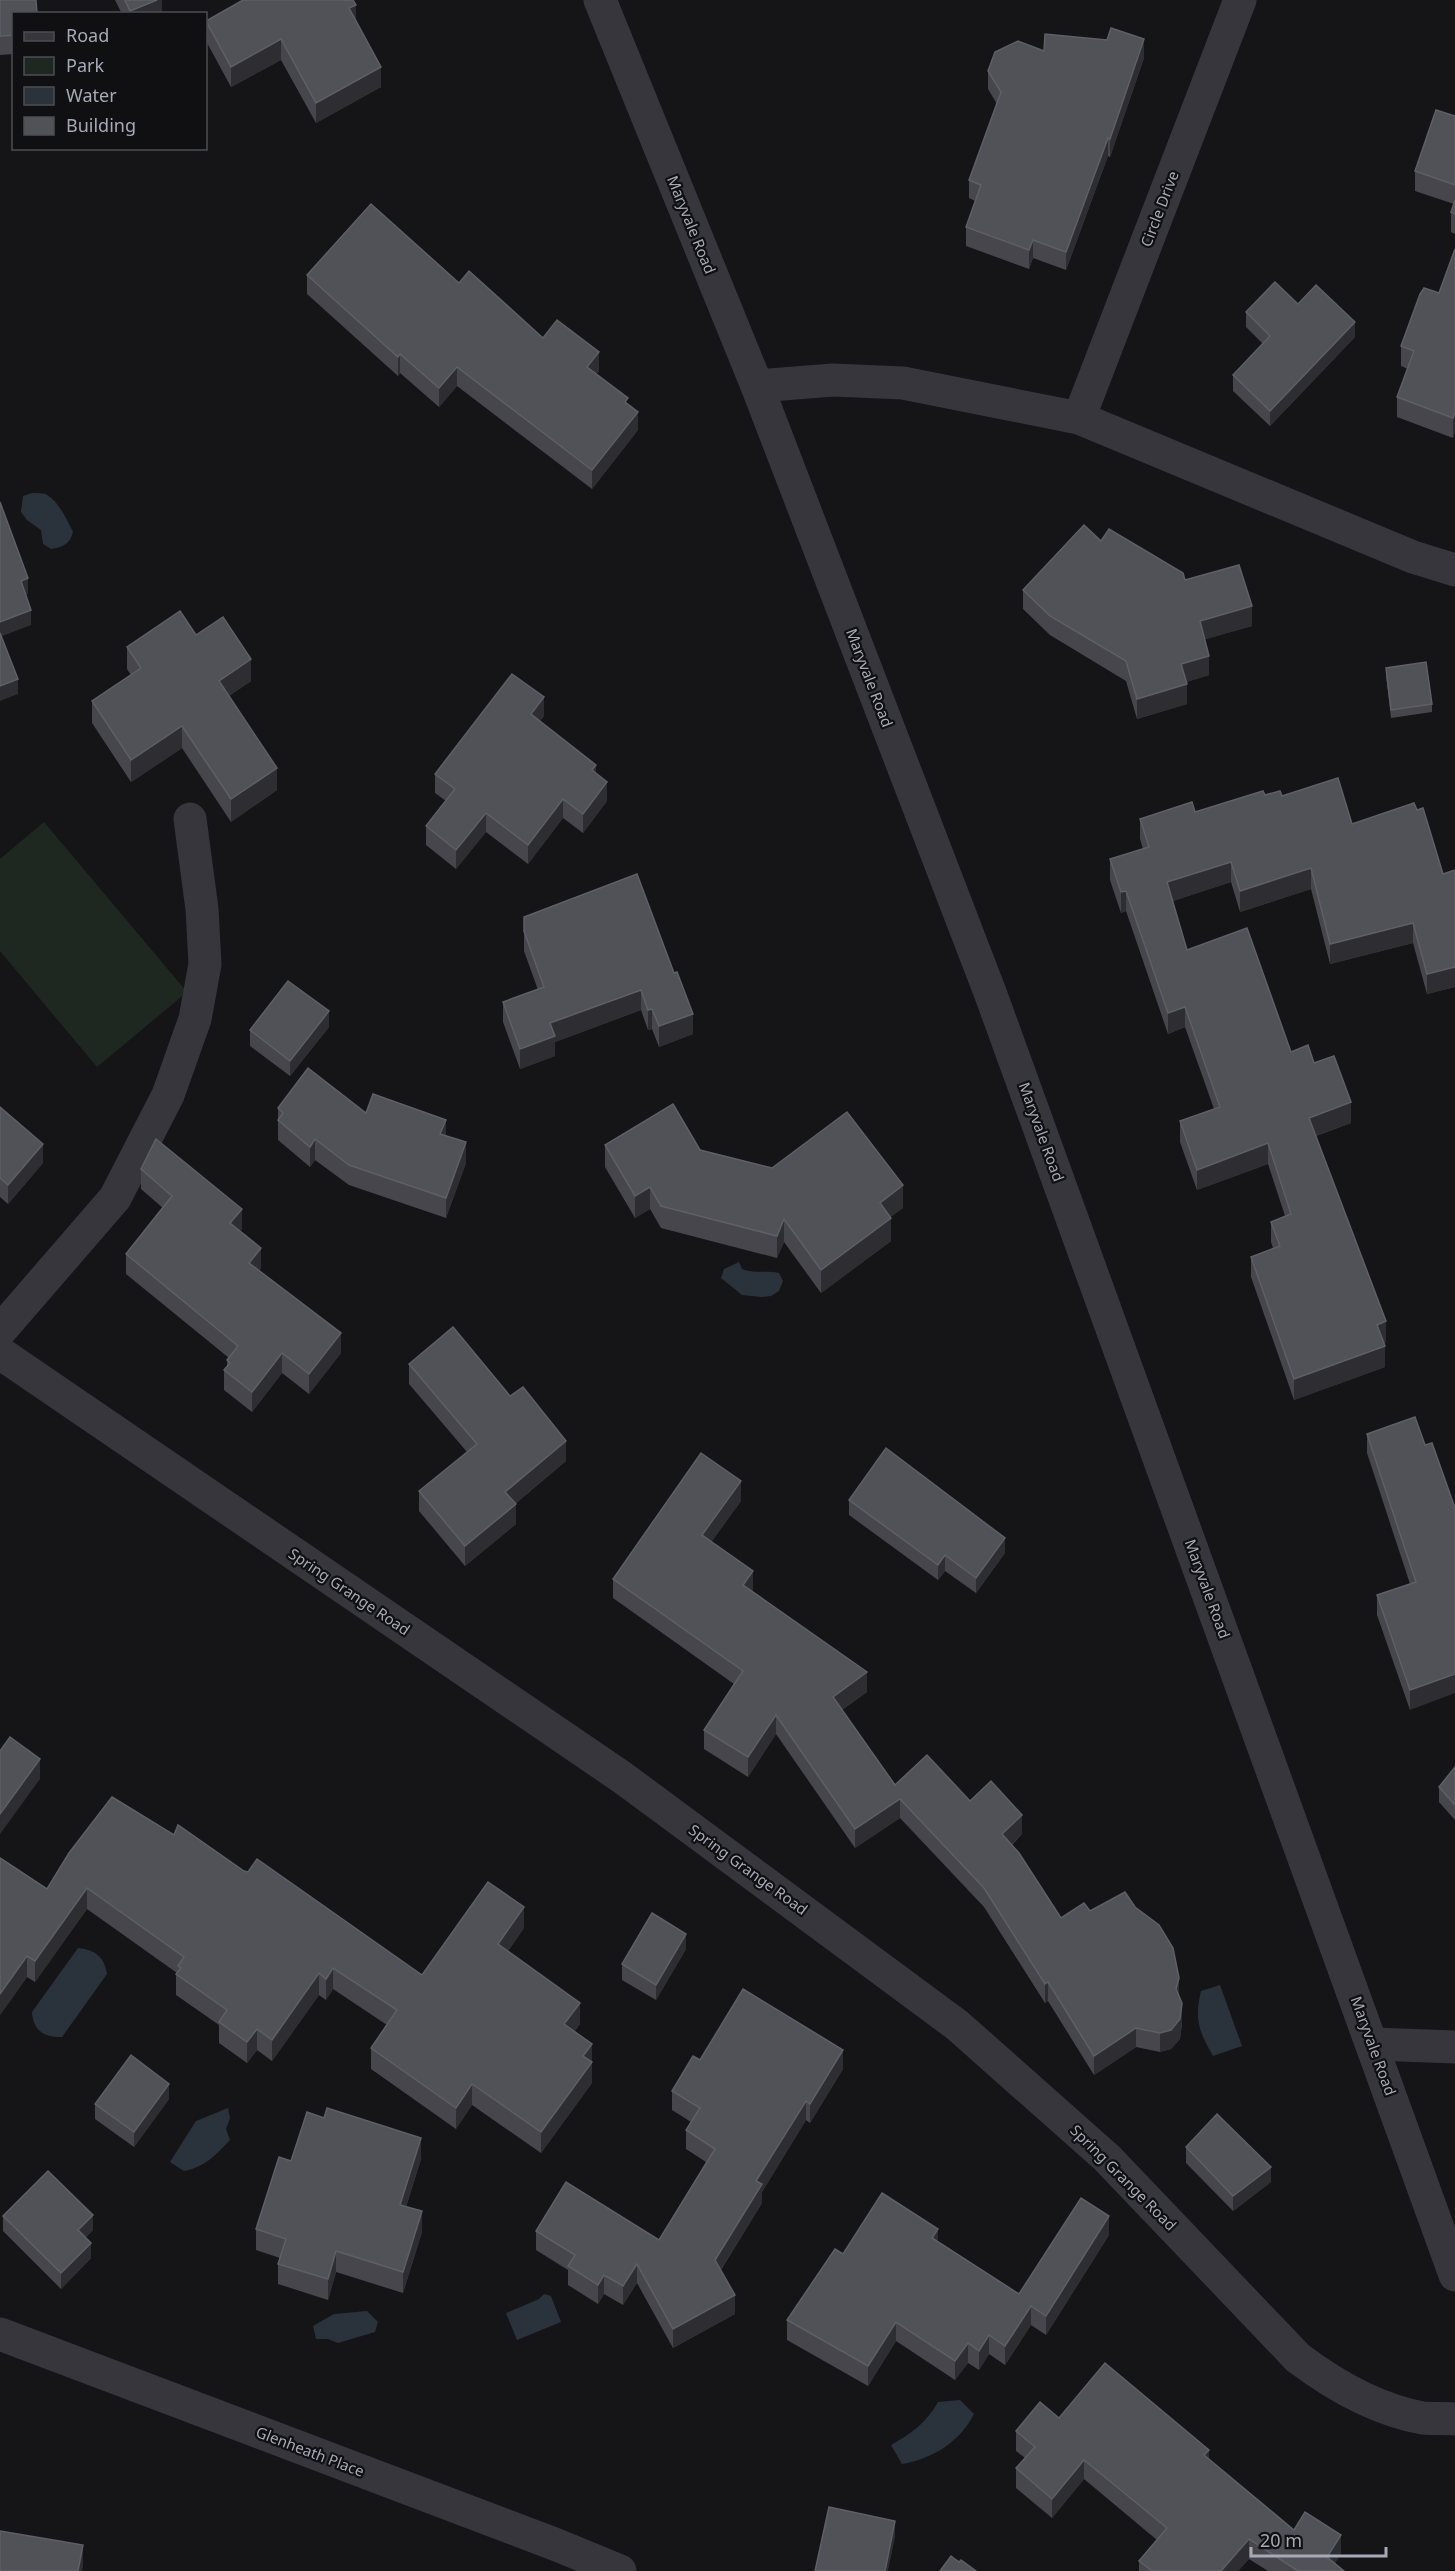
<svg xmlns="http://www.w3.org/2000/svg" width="1455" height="2571" font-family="'Noto Sans',sans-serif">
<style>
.green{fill:#1f2721}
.water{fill:#2a323c}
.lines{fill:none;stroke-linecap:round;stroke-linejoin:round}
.minor{stroke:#36363c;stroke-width:33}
.tertiary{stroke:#36363c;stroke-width:33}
.wall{fill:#46464c}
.shaded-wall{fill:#2e2e32}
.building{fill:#515158;stroke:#5e5f67;stroke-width:1.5}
.labels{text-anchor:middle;stroke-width:4.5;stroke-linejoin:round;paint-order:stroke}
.street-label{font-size:15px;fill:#a6aab8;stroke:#101012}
</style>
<rect width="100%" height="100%" fill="#151517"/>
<!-- green -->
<polygon class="green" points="44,822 187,992 97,1067 0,951 0,859"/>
<!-- water -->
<g class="water">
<path d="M32,493C36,493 44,493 47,495C59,502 67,520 73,532C70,544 63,547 51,549L43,544L41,530L27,520L21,512L23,496Z"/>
<path d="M739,1262L742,1269C754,1274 766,1270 779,1273L783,1281L779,1291L771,1296L761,1297L742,1295L721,1278L724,1269Z"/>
<path d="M78,1948C96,1950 104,1957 107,1974L62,2037C45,2038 33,2031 32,2012Z"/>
<path d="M1220,1985L1242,2046L1213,2056C1199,2031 1194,2020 1201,1991Z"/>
<path d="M228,2108L230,2118L226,2129L230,2140C216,2155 205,2167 184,2171L170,2162L196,2121Z"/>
<polygon points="544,2294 551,2296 561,2322 517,2340 506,2313 539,2299"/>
<polygon points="367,2311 378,2322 375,2332 338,2343 328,2339 316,2339 313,2326 334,2314"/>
<path d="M960,2400L974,2414C960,2442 932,2459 902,2464L891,2445C911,2434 927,2422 938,2402Z"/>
</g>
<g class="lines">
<!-- minor -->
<g class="minor">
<polyline points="757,386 833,380 903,383 1079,418 1413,557 1455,570"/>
<polyline points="1079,418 1240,0"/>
<polyline points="0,1331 115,1198 168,1095 195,1019 205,964 202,909 190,819"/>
<path d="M0,1353L623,1778L957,2025L1107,2158L1298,2358C1334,2385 1377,2410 1423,2418C1433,2419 1444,2418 1455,2419"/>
<polyline points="1373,2044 1455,2047"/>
<polyline points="0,2334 557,2545 620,2571"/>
</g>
<!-- tertiary -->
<polyline class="tertiary" points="600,0 757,386 991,995 1455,2275"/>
</g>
<!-- wall -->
<g class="wall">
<polygon points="0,0 14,14 14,54 0,55"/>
<polygon points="115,0 162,0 162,14 122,14"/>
<polygon points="356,20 381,87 316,123 281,60 231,87 206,41 206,21"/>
<polygon points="1044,51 1144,58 1110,157 1108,156 1066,270 1033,258 1029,269 966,246 966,227 975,201 969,198 969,180 997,104 988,89 988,71"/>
<polygon points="1455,116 1455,234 1451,232 1451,212 1454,204 1415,191 1415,171"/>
<polygon points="1455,249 1455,433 1453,438 1397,417 1397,397 1408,369 1401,366 1401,346 1439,293"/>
<polygon points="307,275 459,283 543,338 599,371 596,374 628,404 638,430 592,489 457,386 439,407 400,373 398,376 307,294"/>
<polygon points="1298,304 1355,337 1270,426 1233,391 1233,375 1263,344 1246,327 1246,312"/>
<polygon points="1101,541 1185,580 1252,626 1205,639 1209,675 1186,682 1187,704 1137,719 1126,681 1050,635 1023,609 1023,590"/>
<polygon points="196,635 251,681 229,696 277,790 231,822 182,748 131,782 92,723 92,701 131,675 127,669 127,647"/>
<polygon points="1386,668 1432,704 1432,712 1391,718 1386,675"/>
<polygon points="544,716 540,721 596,774 607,801 583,833 563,818 528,864 486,832 456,869 426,845 426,826 446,801 435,793 435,774"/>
<polygon points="1265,795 1282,796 1352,824 1443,874 1455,870 1455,987 1427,994 1413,943 1330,964 1311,889 1240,912 1231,882 1173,901 1187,950 1291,1052 1314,1063 1351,1123 1316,1136 1386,1342 1384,1343 1385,1367 1294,1400 1251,1277 1251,1257 1273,1248 1271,1242 1271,1222 1285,1216 1268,1164 1197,1190 1180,1142 1180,1121 1214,1109 1185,1027 1168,1034 1126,911 1121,913 1110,880 1110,859 1143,849 1140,839 1140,819 1195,812"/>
<polygon points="637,874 693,1034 659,1047 652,1029 648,1030 641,1010 555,1042 555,1056 520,1069 503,1022 503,1002 538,990 524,951 524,917"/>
<polygon points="329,1027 290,1076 250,1046 250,1030"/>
<polygon points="0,1107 43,1163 8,1204 0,1197"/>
<polygon points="278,1108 366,1113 446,1136 466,1163 446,1218 349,1185 315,1160 310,1167 278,1140"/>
<polygon points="605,1145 700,1150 772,1168 903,1208 890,1217 891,1241 821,1293 784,1242 777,1258 661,1228 650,1209 635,1218 605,1167"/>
<polygon points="141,1169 242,1229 240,1231 261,1268 259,1271 341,1353 309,1394 282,1373 252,1412 224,1390 224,1370 227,1366 227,1360 229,1358 126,1274 126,1254 163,1208 141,1189"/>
<polygon points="409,1364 510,1396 566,1461 515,1504 516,1524 465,1566 419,1511 419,1491 467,1452 409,1384"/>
<polygon points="1367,1434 1425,1445 1410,1710 1377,1615 1377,1595 1410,1584 1367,1453"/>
<polygon points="849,1500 1005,1553 976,1593 945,1571 938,1580 849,1515"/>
<polygon points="741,1501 711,1542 753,1590 752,1591 867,1692 842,1710 895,1785 970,1801 1022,1834 1012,1845 1061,1918 1090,1911 1179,1995 1182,2023 1180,2039 1171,2049 1160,2052 1136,2047 1094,2075 1048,2001 1045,2003 984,1907 900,1818 855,1848 776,1734 748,1777 704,1749 704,1730 734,1684 613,1598 613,1579"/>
<polygon points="1455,1767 1455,1820 1439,1802 1439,1787"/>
<polygon points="174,1835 244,1871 422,1975 524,1928 508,1951 580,2024 574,2032 592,2044 592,2083 541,2153 472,2105 456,2129 371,2069 371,2048 387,2025 333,1989 326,2000 319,1995 272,2061 257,2050 247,2063 219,2043 219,2025 176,1995 176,1974 177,1973 87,1909 35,1982 27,1977 0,2015 47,1889"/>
<polygon points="686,1949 656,2000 622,1980 622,1964"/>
<polygon points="700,2060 843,2069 810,2123 806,2120 762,2192 762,2203 721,2270 735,2314 673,2348 637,2283 623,2305 604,2294 598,2304 568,2285 568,2270 536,2250 536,2231 659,2240 706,2162 686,2149 686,2130 691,2122 672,2110 672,2091"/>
<polygon points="169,2099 134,2147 95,2119 95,2104"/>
<polygon points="1186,2147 1271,2182 1233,2211 1186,2163"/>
<polygon points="421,2159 406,2207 422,2232 403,2293 336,2272 328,2300 278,2284 278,2264 280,2258 256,2250 256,2229 291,2161"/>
<polygon points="3,2216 93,2230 85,2238 91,2258 61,2289 3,2231"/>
<polygon points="1109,2235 1046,2335 1031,2325 1005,2365 989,2354 979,2370 968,2363 955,2380 896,2341 868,2386 787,2340 787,2320 843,2254 938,2242 1019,2294"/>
<polygon points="1059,2418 1209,2459 1294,2530 1341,2554 1335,2563 1344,2571 1268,2571 1249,2559 1238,2571 1139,2571 1139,2561 1157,2540 1084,2479 1052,2518 1016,2488 1016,2468 1025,2458 1016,2451 1016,2431"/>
</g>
<!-- shaded-wall -->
<g class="shaded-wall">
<polygon points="157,0 162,0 162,14 130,14 130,11"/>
<polygon points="356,5 356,25 349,8"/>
<polygon points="281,39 281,60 231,87 231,67"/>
<polygon points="1144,39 1144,58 1110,157 1110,139"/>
<polygon points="381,67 381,87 316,123 316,103"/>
<polygon points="1108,138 1108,156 1066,270 1066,252"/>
<polygon points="1033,240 1033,258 1029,269 1029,250"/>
<polygon points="1355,322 1355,337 1270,426 1270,411"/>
<polygon points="599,352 599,371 587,386 587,367"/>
<polygon points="400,354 400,373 398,376 398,357"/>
<polygon points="457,367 457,386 439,407 439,388"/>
<polygon points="638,412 638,430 592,489 592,470"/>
<polygon points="1455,413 1455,433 1453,438 1453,418"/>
<polygon points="28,578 28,594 21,596 21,581"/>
<polygon points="1252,606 1252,626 1200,641 1200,621"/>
<polygon points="31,610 31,625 0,637 0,622"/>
<polygon points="1209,656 1209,675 1181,684 1181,664"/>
<polygon points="251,659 251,681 219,703 219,681"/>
<polygon points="18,679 18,694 0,701 0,686"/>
<polygon points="1187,684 1187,704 1137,719 1137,699"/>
<polygon points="544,697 544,716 531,732 531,714"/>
<polygon points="182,726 182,748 131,782 131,760"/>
<polygon points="596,765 596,783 592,770"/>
<polygon points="277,768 277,790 231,822 231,799"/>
<polygon points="607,782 607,801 583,833 583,814"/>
<polygon points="563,799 563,818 528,864 528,845"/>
<polygon points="486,813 486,832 456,869 456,850"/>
<polygon points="1231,862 1231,882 1167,903 1167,882"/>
<polygon points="1311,868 1311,889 1240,912 1240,891"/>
<polygon points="1126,891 1126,911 1121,913 1121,892"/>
<polygon points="1413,923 1413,943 1330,964 1330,944"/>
<polygon points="1455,967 1455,987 1427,994 1427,974"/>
<polygon points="641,990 641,1010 555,1042 555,1056 520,1069 520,1049 550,1023"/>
<polygon points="1185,1007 1185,1027 1168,1034 1168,1013"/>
<polygon points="652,1009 652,1029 648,1030 648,1010"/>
<polygon points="329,1011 329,1027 290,1076 290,1061"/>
<polygon points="693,1014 693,1034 659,1047 659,1026"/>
<polygon points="1351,1102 1351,1123 1309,1138 1309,1118"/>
<polygon points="446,1120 446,1140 440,1134"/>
<polygon points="315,1139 315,1160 310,1167 310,1147"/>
<polygon points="466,1142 466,1163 446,1218 446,1198"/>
<polygon points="1268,1143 1268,1164 1197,1190 1197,1170"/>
<polygon points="43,1144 43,1163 8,1204 8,1185"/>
<polygon points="903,1185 903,1208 880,1225 880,1203"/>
<polygon points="650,1187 650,1209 635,1218 635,1196"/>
<polygon points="242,1209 242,1229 230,1243 230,1223"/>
<polygon points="891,1218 891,1241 821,1293 821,1270"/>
<polygon points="784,1219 784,1242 777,1258 777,1236"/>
<polygon points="261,1248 261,1268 249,1283 249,1263"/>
<polygon points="1386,1321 1386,1342 1377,1345 1377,1325"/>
<polygon points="341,1333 341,1353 309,1394 309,1374"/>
<polygon points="1385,1346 1385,1367 1294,1400 1294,1379"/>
<polygon points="282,1353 282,1373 252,1412 252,1392"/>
<polygon points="566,1441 566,1461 505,1512 505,1492"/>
<polygon points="741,1481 741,1501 702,1555 702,1535"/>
<polygon points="516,1504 516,1524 465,1566 465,1546"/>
<polygon points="1005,1538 1005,1553 976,1593 976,1578"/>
<polygon points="945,1555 945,1571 938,1580 938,1565"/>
<polygon points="753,1571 753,1590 743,1604 743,1585"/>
<polygon points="867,1672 867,1692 833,1716 833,1697"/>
<polygon points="1455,1674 1455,1693 1410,1710 1410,1690"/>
<polygon points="776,1715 776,1734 748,1777 748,1757"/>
<polygon points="40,1759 40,1779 0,1834 0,1814"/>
<polygon points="900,1799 900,1818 855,1848 855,1829"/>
<polygon points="1022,1815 1022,1834 1002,1854 1002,1834"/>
<polygon points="87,1888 87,1909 35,1982 35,1961"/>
<polygon points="524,1907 524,1928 498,1965 498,1944"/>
<polygon points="686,1934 686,1949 656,2000 656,1985"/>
<polygon points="27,1956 27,1977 0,2015 0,1994"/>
<polygon points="333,1968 333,1989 326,2000 326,1979"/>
<polygon points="319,1973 319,1995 272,2061 272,2040"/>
<polygon points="1179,1978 1179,1997 1176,1989"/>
<polygon points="1048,1982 1048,2001 1045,2003 1045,1984"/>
<polygon points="580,2003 580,2024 564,2045 564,2024"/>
<polygon points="1182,2003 1182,2023 1180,2039 1171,2049 1160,2052 1160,2033"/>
<polygon points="1136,2028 1136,2047 1094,2075 1094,2056"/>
<polygon points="257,2029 257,2050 247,2063 247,2042"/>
<polygon points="592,2044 592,2083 541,2153 541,2132 583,2056"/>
<polygon points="843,2050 843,2069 810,2123 810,2104"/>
<polygon points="169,2084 169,2099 134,2147 134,2132"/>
<polygon points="472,2084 472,2105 456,2129 456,2108"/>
<polygon points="806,2101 806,2120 762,2192 762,2203 715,2279 715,2260 756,2181"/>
<polygon points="421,2138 421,2159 400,2226 400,2205"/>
<polygon points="1271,2167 1271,2182 1233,2211 1233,2196"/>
<polygon points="422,2211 422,2232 403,2293 403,2272"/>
<polygon points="93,2215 93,2230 78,2245 78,2230"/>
<polygon points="1109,2216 1109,2235 1046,2335 1046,2316"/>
<polygon points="938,2229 938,2248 932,2238"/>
<polygon points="91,2243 91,2258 61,2289 61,2273"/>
<polygon points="336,2251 336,2272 328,2300 328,2279"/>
<polygon points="637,2264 637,2283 623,2305 623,2286"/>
<polygon points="604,2275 604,2294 598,2304 598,2285"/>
<polygon points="735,2295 735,2314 673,2348 673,2329"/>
<polygon points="1031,2306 1031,2325 1005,2365 1005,2346"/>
<polygon points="896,2322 896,2341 868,2386 868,2366"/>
<polygon points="989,2335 989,2354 979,2370 979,2351"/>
<polygon points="968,2343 968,2363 955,2380 955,2361"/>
<polygon points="1209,2450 1209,2469 1204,2455"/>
<polygon points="1084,2460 1084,2479 1052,2518 1052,2499"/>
<polygon points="895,2521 895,2537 888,2571 885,2571"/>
<polygon points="1341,2535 1341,2554 1330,2571 1327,2557"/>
<polygon points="1249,2539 1249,2559 1238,2571 1221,2571"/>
<polygon points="83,2545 83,2567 82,2571 78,2571"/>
</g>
<!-- building -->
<g class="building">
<polygon points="0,0 36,0 37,14 14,14 14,35 0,36"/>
<polygon points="125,0 157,0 130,11"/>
<polygon points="243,0 353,0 356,5 349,8 381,67 316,103 281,39 231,67 206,21"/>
<polygon points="1111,28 1144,39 1110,139 1108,138 1066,252 1033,240 1029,250 966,227 981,185 969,180 1001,92 988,71 995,52 1018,41 1044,51 1045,34 1107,40"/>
<polygon points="1436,110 1455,116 1455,185 1415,171"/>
<polygon points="1455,200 1455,214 1451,212"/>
<polygon points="371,204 459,283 469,271 543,338 557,320 599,352 587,367 628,398 625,402 638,412 592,470 457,367 439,388 400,354 398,357 307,275"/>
<polygon points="1455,249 1455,413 1453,418 1397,397 1414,351 1401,346 1420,294 1424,288 1439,293"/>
<polygon points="1275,282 1298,304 1316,285 1355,322 1270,411 1233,375 1270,336 1246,312"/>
<polygon points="0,502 28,578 21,581 31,610 0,622"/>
<polygon points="1084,525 1101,541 1109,529 1183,573 1185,580 1239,565 1252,606 1200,621 1209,656 1181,664 1187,684 1137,699 1126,661 1050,616 1023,590"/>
<polygon points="180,611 196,635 223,617 251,659 219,681 277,768 231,799 182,726 131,760 92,701 141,668 127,647"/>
<polygon points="0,633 18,679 0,686"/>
<polygon points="1426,662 1432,704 1391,710 1386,668"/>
<polygon points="512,674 544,697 531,714 596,765 592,770 607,782 583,814 563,799 528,845 486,813 456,850 426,826 455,789 435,774"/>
<polygon points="1338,778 1352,824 1414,803 1417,810 1423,808 1443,874 1455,870 1455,967 1427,974 1413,923 1330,944 1311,868 1240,891 1231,862 1167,882 1187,950 1247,928 1291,1052 1308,1045 1314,1063 1334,1056 1351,1102 1309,1118 1386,1321 1377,1325 1385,1346 1294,1379 1251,1257 1280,1246 1271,1222 1291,1214 1268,1143 1197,1170 1180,1121 1220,1107 1185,1007 1168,1013 1126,891 1121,892 1110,859 1149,847 1140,819 1192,802 1195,812 1263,791 1265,795 1280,791 1282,796"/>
<polygon points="637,874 674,973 677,972 693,1014 659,1026 652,1009 648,1010 641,990 550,1023 555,1036 520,1049 503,1002 544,987 524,931 524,917"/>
<polygon points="288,981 329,1011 290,1061 250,1030"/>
<polygon points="308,1068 366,1113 373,1094 446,1120 440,1134 466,1142 446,1198 349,1165 315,1139 310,1147 278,1120 283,1113 278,1108"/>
<polygon points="673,1104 700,1150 772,1168 847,1112 903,1185 880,1203 891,1218 821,1270 784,1219 777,1236 661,1206 650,1187 635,1196 605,1145"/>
<polygon points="0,1107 43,1144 8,1185 0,1178"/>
<polygon points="156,1139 242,1209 230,1223 261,1248 249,1263 341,1333 309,1374 282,1353 252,1392 224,1370 230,1363 227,1360 238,1346 126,1254 172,1196 141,1169"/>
<polygon points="453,1327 510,1396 523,1387 566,1441 505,1492 516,1504 465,1546 419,1491 477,1444 409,1364"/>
<polygon points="1415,1417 1425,1445 1432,1443 1455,1508 1455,1674 1410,1690 1377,1595 1416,1582 1367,1434"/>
<polygon points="886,1448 1005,1538 976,1578 945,1555 938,1565 849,1500"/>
<polygon points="701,1453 741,1481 702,1535 753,1571 743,1585 867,1672 833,1697 895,1785 927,1755 970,1801 991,1781 1022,1815 1002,1834 1019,1853 1061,1918 1084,1903 1090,1911 1125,1892 1135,1907 1159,1925 1173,1948 1179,1978 1176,1989 1182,2003 1180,2019 1171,2030 1160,2033 1136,2028 1094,2056 1048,1982 1045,1984 984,1888 900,1799 855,1829 776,1715 748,1757 704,1730 743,1671 613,1579"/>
<polygon points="10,1737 40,1759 0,1814 0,1751"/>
<polygon points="1455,1767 1455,1805 1439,1787"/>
<polygon points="112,1797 174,1835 178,1825 244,1871 248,1872 257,1859 422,1975 488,1882 524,1907 498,1944 580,2003 564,2024 592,2044 583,2056 592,2062 541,2132 472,2084 456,2108 371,2048 397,2010 333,1968 326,1979 319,1973 272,2040 257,2029 247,2042 219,2022 227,2010 176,1974 181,1968 178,1966 184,1957 87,1888 35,1961 27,1956 0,1994 0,1858 47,1889 69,1853"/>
<polygon points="652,1913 686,1934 656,1985 622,1964"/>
<polygon points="743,1989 843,2050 810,2104 806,2101 756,2181 762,2184 715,2260 735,2295 673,2329 637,2264 623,2286 604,2275 598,2285 568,2266 575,2255 536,2231 566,2182 659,2240 715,2149 686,2130 700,2108 672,2091 693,2056 700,2060"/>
<polygon points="131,2055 169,2084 134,2132 95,2104"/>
<polygon points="327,2108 421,2138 400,2205 422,2211 403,2272 336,2251 328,2279 278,2264 286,2239 256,2229 279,2157 291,2161 307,2112 324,2118"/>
<polygon points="1217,2114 1271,2167 1233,2196 1186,2147"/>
<polygon points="48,2171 93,2215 78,2230 91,2243 61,2273 3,2216"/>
<polygon points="882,2193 938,2229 932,2238 1019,2294 1081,2198 1109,2216 1046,2316 1031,2306 1005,2346 989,2335 979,2351 968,2343 955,2361 896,2322 868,2366 787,2320 835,2249 843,2254"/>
<polygon points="1105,2363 1209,2450 1204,2455 1294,2530 1305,2512 1341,2535 1327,2557 1344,2571 1298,2571 1249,2539 1221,2571 1152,2571 1139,2561 1167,2528 1084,2460 1052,2499 1016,2468 1035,2447 1016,2431 1040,2402 1059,2418"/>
<polygon points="829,2507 895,2521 885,2571 815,2571"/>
<polygon points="0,2531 83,2545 78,2571 0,2571"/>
<polygon points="951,2556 959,2562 961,2560 976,2571 940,2571"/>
</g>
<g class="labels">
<!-- street labels -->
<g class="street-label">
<text transform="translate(1160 209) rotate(-69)" y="5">Circle Drive</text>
<text transform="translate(691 225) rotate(68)" y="5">Maryvale Road</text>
<text transform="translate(869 678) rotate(69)" y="5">Maryvale Road</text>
<text transform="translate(1041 1132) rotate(70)" y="5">Maryvale Road</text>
<text transform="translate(1207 1589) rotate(70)" y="5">Maryvale Road</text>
<text transform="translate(349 1592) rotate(34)" y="5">Spring Grange Road</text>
<text transform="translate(748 1870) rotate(36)" y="5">Spring Grange Road</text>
<text transform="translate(1373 2046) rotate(70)" y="5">Maryvale Road</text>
<text transform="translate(1123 2178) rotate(45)" y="5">Spring Grange Road</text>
<text transform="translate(310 2452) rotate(21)" y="5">Glenheath Place</text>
</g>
</g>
<!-- legend -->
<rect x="12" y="12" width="195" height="138" fill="#101012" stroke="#4c4e54" stroke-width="1.5"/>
<rect x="24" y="32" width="30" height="9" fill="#36363c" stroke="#4c4e54" stroke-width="1.5"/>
<text x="66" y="42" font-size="18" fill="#a6aab8">Road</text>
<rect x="24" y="57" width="30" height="18" fill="#1f2721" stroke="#4c4e54" stroke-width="1.5"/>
<text x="66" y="72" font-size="18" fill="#a6aab8">Park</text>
<rect x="24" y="87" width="30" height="18" fill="#2a323c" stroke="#4c4e54" stroke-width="1.5"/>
<text x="66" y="102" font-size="18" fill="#a6aab8">Water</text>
<rect x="24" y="117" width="30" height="18" fill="#515158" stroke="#4c4e54" stroke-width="1.5"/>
<text x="66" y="132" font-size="18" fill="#a6aab8">Building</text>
<!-- scale -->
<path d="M1251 2547v9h135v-9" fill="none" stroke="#a6aab8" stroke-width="3"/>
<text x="1260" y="2547" font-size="18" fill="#a6aab8" stroke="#101012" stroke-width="4.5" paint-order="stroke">20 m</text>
</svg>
